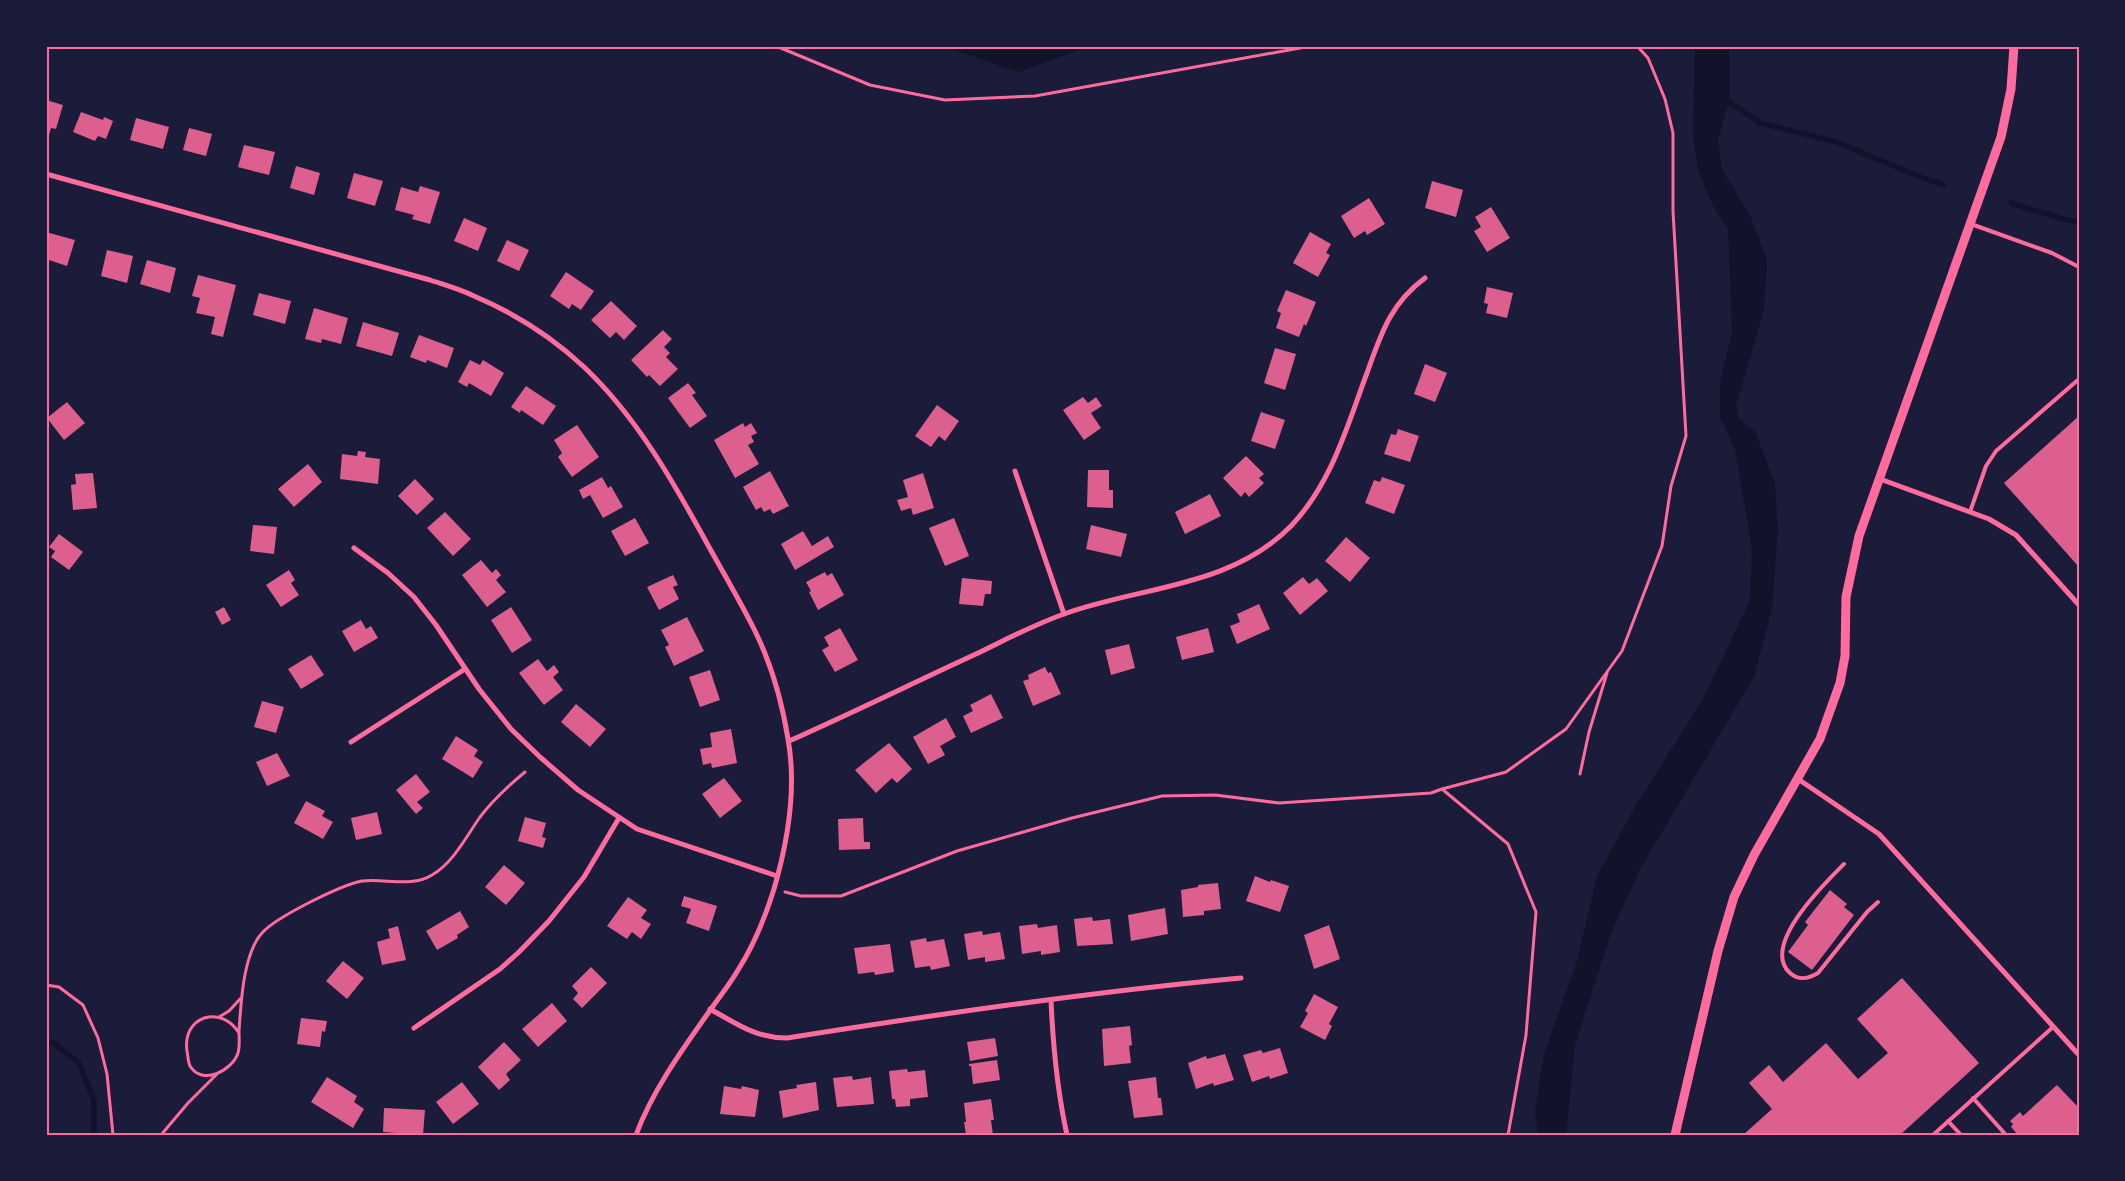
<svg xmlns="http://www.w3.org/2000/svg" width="2125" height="1181" font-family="'Zilla Slab',serif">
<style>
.water{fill:#12122b}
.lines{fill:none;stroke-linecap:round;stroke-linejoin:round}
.stream{stroke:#12122b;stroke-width:5.5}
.building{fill:#dd5f8e}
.path{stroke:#ff6b9d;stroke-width:3}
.service{stroke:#ff6b9d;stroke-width:4}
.minor{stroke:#ff6b9d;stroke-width:5}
.tertiary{stroke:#ff6b9d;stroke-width:9}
.neatline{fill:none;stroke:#ff6b9d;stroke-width:2}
</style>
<rect width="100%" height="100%" fill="#1b1b3a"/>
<!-- water -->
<g class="water">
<polygon points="942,46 1090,46 1019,72"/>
<polygon points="1695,46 1729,46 1730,95 1718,141 1722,170 1750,215 1767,260 1764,310 1736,406 1739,419 1755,431 1775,484 1778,530 1772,609 1754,677 1640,869 1611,933 1575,1045 1566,1135 1538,1135 1535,1111 1544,1054 1577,961 1597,876 1636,805 1703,699 1750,600 1752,549 1735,449 1720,417 1720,384 1732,332 1728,228 1713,206 1698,171 1693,136"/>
</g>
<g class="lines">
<!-- stream -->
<g class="stream">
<polyline points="1724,99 1761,123 1836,142 1923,178 1944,185"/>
<polyline points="2011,203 2066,220 2079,222"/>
<polyline points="46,1045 52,1042 79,1063 94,1101 94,1135"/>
</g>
</g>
<!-- building -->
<g class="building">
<polygon points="46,100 63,105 56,129 51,128 49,135 46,134"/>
<polygon points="81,112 103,120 104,117 113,121 106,139 98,136 95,141 73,132"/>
<polygon points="136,118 169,127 163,149 130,140"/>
<polygon points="189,128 212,134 206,156 183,150"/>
<polygon points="244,145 275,152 269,175 238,167"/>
<polygon points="296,166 320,173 314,195 290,188"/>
<polygon points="354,173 383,181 375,206 347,198"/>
<polygon points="1432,181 1463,190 1456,217 1425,208"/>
<polygon points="420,186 440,192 430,224 412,219 414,215 395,210 401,187 418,192"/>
<polygon points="1369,198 1385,224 1367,235 1365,231 1354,238 1341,216"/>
<polygon points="1491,207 1510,238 1487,252 1474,231 1481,227 1475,217"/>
<polygon points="464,218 487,228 478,251 454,241"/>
<polygon points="46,232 75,240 67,266 46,259"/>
<polygon points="1310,232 1331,244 1326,253 1330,255 1318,277 1293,263"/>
<polygon points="507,240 529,250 519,271 497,261"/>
<polygon points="107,250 133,256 127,283 101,276"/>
<polygon points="147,260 176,268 170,293 140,284"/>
<polygon points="566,272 594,291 581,310 572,304 569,309 550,296"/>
<polygon points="198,275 236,285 223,337 211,334 215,317 196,313 200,298 192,296"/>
<polygon points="1487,287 1513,293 1507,318 1486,313 1488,304 1484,303"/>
<polygon points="1286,290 1316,302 1306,326 1304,324 1299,337 1276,328 1281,313 1277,311"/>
<polygon points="259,293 291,301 285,324 253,315"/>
<polygon points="611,301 637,326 624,340 616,332 610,338 591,320"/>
<polygon points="314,308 348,318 341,344 322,339 321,343 305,339"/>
<polygon points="363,322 399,333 392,356 356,346"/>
<polygon points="663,330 672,339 664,347 670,353 666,357 678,369 660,386 649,375 647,377 631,360"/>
<polygon points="419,335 454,348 447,368 427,360 426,363 410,357"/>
<polygon points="1275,348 1296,354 1285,390 1264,383"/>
<polygon points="470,360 480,365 483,360 504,373 491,396 469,383 467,387 458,382"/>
<polygon points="1425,364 1447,373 1435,402 1414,394"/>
<polygon points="688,383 696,393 692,395 707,416 690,428 668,398"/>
<polygon points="526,386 556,406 543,425 521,410 520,413 511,407"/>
<polygon points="1083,397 1088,403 1096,397 1102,406 1091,413 1101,428 1084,440 1063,410"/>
<polygon points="67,402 85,423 64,440 47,418"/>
<polygon points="937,405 959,421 945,441 939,436 931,447 915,436"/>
<polygon points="1261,412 1285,420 1275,449 1251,441"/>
<polygon points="2079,416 2079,567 2004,483"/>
<polygon points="743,423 745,427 751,423 757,433 751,436 754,442 748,445 759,464 735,478 714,440"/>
<polygon points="577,425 599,457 572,477 558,457 562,453 554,440"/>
<polygon points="1398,429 1419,436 1410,462 1384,454 1391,434 1396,435"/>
<polygon points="358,451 366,452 365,457 380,459 378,484 340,479 342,454 357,456"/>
<polygon points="1246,456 1264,474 1259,478 1264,483 1249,497 1245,492 1241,497 1223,478"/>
<polygon points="308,464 322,482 294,507 278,489"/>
<polygon points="1088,470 1109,470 1109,490 1113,490 1113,508 1087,507"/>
<polygon points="770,471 789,506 773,514 770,509 764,512 761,507 756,510 743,487"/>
<polygon points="93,473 97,508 73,510 71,485 76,484 75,474"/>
<polygon points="923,473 934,508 913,515 911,508 901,511 897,500 908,497 903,480"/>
<polygon points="602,477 608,488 611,486 623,507 603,518 590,495 583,499 579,490"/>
<polygon points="1382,477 1405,485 1394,514 1365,503 1374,480 1380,482"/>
<polygon points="415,479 434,499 417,515 398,496"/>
<polygon points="1210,494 1221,516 1185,534 1175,512"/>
<polygon points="445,512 471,539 453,556 427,528"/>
<polygon points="635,518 649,543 625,556 611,531"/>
<polygon points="954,518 969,556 945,566 929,528"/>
<polygon points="253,525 277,527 274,554 250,551"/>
<polygon points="1091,525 1127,534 1121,557 1086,549"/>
<polygon points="803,531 812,546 828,536 834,547 795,570 781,544"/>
<polygon points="59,534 83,552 69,570 51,557 55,551 49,547"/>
<polygon points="1346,537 1370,558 1350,582 1325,561"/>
<polygon points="481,560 492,573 496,569 501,575 496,580 506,592 487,607 462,575"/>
<polygon points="289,570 295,580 291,583 299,595 281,607 266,585"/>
<polygon points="825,572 827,576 832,573 844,595 818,610 809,592 811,591 806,582"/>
<polygon points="673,575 678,585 673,587 679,599 659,610 647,587"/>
<polygon points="1303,577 1309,584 1317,578 1328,591 1300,615 1283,593"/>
<polygon points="962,578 992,581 991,594 985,594 983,606 959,604"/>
<polygon points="1259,604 1270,629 1237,644 1230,626 1240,622 1237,614"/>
<polygon points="224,607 231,620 222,625 215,612"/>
<polygon points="511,607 532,640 512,653 491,620"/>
<polygon points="687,617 704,651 674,666 665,647 669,645 661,630"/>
<polygon points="361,620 366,629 371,626 378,638 354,652 342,631"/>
<polygon points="840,628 858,660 835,672 822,650 829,646 824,637"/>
<polygon points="1208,628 1214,652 1182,660 1176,637"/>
<polygon points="1129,644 1135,668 1111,675 1105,650"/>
<polygon points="311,655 324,675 301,689 288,669"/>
<polygon points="538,659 547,671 554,665 559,672 553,677 563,690 544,705 519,673"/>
<polygon points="1045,667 1048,673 1051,672 1061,694 1033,706 1023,681 1029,679 1028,675"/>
<polygon points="710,670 720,700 700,707 689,677"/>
<polygon points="991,694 1003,718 971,733 963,716 973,711 970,705"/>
<polygon points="262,701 284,707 276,733 254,727"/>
<polygon points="576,704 606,729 590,747 561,722"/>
<polygon points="946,718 956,737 940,746 945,755 928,764 913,737"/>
<polygon points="731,729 737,763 712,768 711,763 703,765 700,749 712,747 710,733"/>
<polygon points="456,736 478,750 474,756 483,762 473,778 442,759"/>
<polygon points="889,743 912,769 897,783 892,778 876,793 855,770"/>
<polygon points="277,753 290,776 267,786 256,762"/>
<polygon points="416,774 430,792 417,802 423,808 416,814 396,790"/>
<polygon points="724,778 742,801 720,818 702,794"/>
<polygon points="306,801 325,811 322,816 333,822 323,839 294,823"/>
<polygon points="377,812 382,834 356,840 351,818"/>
<polygon points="525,817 546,823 542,837 546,838 543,848 518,841"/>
<polygon points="863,818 864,842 870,842 870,849 839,850 838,819"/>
<polygon points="504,865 525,883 506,905 485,887"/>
<polygon points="1255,876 1270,882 1271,880 1289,886 1280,912 1246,901"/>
<polygon points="1218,883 1221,909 1204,911 1204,915 1183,917 1181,890 1198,887 1198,885"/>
<polygon points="1830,890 1847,904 1844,907 1854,915 1812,970 1788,952 1808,925 1805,922"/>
<polygon points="684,896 717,906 709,931 686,923 691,909 681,906"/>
<polygon points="628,897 647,910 641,918 651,924 641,939 632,932 627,939 607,926"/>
<polygon points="1165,908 1168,934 1131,941 1128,915"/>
<polygon points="460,911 469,927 457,935 458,938 437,950 426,931"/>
<polygon points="1092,917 1093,921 1110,919 1113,944 1077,946 1074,919"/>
<polygon points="1037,924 1038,928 1057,925 1060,952 1041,955 1041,951 1022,954 1019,926"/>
<polygon points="1329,925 1340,959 1314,969 1304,935"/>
<polygon points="398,926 406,960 382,965 377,942 390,938 388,929"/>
<polygon points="982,931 983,935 1000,932 1005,959 985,962 985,957 968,960 964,934"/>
<polygon points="926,938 927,942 944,939 950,966 931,970 930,966 915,968 910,941"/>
<polygon points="890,944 894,972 875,975 874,972 858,974 854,948"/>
<polygon points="343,961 364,978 347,999 326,981"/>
<polygon points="591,967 607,983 582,1008 573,999 578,993 572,986"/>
<polygon points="1902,978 1979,1063 1900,1135 1743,1135 1772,1109 1749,1083 1769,1065 1783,1082 1826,1043 1858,1079 1888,1053 1857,1019"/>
<polygon points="1314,994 1338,1007 1329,1024 1332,1026 1325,1040 1300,1027 1308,1013 1305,1011"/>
<polygon points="552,1003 567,1021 538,1047 522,1029"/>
<polygon points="301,1018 327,1021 325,1032 322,1031 320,1047 297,1044"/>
<polygon points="1130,1026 1132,1045 1129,1046 1131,1063 1104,1066 1102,1029"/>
<polygon points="995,1038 998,1056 970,1061 967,1042"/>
<polygon points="504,1042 521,1060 506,1074 510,1080 499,1090 478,1067"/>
<polygon points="1280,1048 1288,1073 1270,1079 1269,1076 1252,1082 1243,1055 1261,1050 1263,1053"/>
<polygon points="1225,1054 1234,1080 1214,1086 1213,1083 1196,1089 1188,1063 1206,1056 1207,1059"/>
<polygon points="997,1060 1000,1080 973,1084 971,1066 969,1066 969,1064"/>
<polygon points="907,1069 908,1072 925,1070 928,1097 910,1099 910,1106 896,1107 895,1099 892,1099 889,1071"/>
<polygon points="852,1076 853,1080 871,1077 874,1104 837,1107 833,1078"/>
<polygon points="327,1077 357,1096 354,1102 364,1109 353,1128 311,1102"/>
<polygon points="1156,1077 1158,1098 1161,1098 1163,1115 1134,1118 1128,1081"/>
<polygon points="462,1082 479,1104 453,1124 436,1102"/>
<polygon points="816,1082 819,1110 783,1118 779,1091 797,1088 796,1085"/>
<polygon points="2057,1085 2079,1108 2079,1135 2018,1135 2011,1127 2013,1124 2010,1121 2020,1112 2023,1116"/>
<polygon points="724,1086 741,1089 742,1086 759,1090 755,1117 720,1114"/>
<polygon points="991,1099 994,1120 991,1120 993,1135 966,1135 964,1122 966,1122 964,1103"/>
<polygon points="384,1108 425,1110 423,1135 383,1132"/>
</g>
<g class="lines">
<!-- path -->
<g class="path">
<polyline points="776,46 870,85 945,100 1035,96 1311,46"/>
<polyline points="1580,774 1589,732 1607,673"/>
<polyline points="785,892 801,896 841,896 957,851 1072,818 1162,796 1215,795 1279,803 1431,793 1442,789"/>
<polyline points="46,985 59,987 83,1005 98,1038 107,1074 113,1135"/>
<polyline points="219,1017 229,1011 241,998"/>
<path d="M239,1033C221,1004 182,1016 187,1051C188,1056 188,1062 190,1066C202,1086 232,1071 238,1053C240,1046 239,1038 239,1031C241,1003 243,954 262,933C276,917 341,885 362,881C384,878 412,888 432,875C453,863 466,837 480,817C493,800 508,786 525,772"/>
<polyline points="161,1135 188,1103 217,1074"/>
<polyline points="1508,1135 1526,1035 1536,912 1508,844 1442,789 1506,772 1566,729 1622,651 1662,546 1671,486 1686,436 1673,211 1673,133 1665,99 1648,58 1637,46"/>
</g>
<!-- service -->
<g class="service">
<polyline points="1971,224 2052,253 2079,267"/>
<polyline points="1970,512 1986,466 1996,451 2079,379"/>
<path d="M1844,864C1825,883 1760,946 1790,973C1799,981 1808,979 1818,973L1867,912L1878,902"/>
<polyline points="1973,1098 2006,1135"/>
<polyline points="1948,1121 1961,1135"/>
<polyline points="1933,1135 2053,1027"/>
</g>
<!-- minor -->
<g class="minor">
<path d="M46,174L430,280C445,285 460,289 474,296C514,313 552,337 584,367C637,417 674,483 709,547C724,574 740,601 754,629C771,663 782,702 788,739C797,789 788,841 774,889C765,918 754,945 738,970C730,984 720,996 711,1009C684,1047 652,1091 636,1135"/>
<polyline points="1015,471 1064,614"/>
<polyline points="1880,479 1989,519 2016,535 2079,605"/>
<polyline points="354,548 388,573 414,597 436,625 479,689 511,729 540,757 578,790 637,829 777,876"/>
<path d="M789,741C852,713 913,683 976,654C1005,640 1033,625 1064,614C1141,586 1230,588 1291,526C1332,483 1347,426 1367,373C1381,334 1390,304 1425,278"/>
<polyline points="351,742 465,669"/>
<polyline points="1798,779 1879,834 2079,1055"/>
<path d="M1051,1000C1053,1046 1057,1090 1067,1135"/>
<path d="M710,1009C737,1024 756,1038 787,1038C938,1014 1089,992 1241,978"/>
<polyline points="414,1028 500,969 519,952 549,921 584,877 619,818"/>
</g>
<!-- tertiary -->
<polyline class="tertiary" points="1675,1135 1718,951 1734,897 1754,855 1820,739 1840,683 1845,656 1846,597 1859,536 2001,137 2011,89 2014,46"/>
</g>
<!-- border -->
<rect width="2125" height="1181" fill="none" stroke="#1b1b3a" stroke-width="95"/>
<rect x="48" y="48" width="2030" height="1086" class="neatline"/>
</svg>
